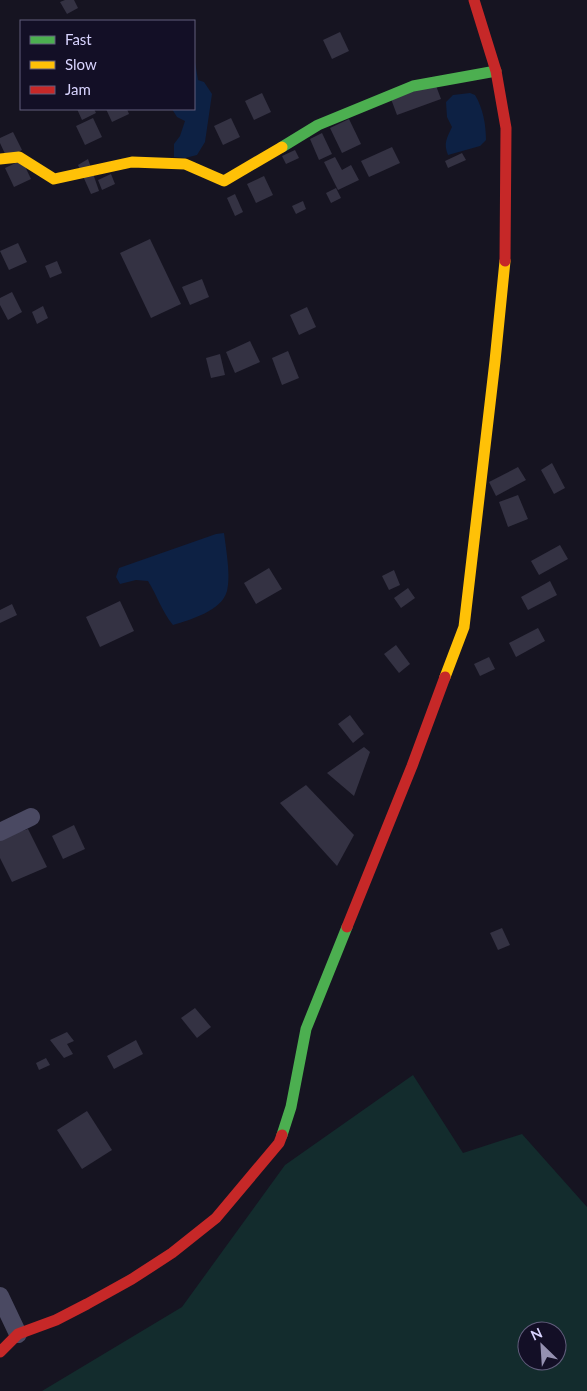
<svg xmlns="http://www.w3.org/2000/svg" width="587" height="1391" font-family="Lato,sans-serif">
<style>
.green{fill:#132c2d;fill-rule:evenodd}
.water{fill:#0d2144}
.building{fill:#343243}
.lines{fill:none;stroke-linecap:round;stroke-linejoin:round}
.street{stroke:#4a4962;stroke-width:18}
.fast{stroke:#4caf50;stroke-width:11}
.slow{stroke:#ffc107;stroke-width:11}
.jam{stroke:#c62828;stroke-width:11}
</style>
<rect width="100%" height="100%" fill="#161421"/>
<!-- green -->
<path class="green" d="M413,1075L463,1153L522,1134L587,1207V1391H42L182,1307L285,1165ZM527,1331H557V1361H527Z"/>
<!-- water -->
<g class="water">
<polygon points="194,56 198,80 204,82 212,94 205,142 197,155 185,158 174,157 174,144 180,136 185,121 177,117 172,109 194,109"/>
<path d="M470,93L475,95C483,108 486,125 486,140L480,146L448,155C443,143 447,138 452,127L447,117L446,102L453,95Z"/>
<path d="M224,533C226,549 231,576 227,591C222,611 189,620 173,625C162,612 157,595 148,581L136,580L120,584L116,577L119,568L216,534Z"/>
</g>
<!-- building -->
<g class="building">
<polygon points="65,0 74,0 78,8 67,14 60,2"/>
<polygon points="340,32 349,51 332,59 323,40"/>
<polygon points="435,83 441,99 397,115 391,99"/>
<polygon points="262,93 271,112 254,120 245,101"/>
<polygon points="77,109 94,109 96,113 82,120"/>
<polygon points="106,109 127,109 129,114 112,122"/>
<polygon points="93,118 102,137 85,145 76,126"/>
<polygon points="231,118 240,137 223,145 214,126"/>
<polygon points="349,119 361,144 342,153 330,128"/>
<polygon points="13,132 22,150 7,158 0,143 0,138"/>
<polygon points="322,133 332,154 319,160 310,139"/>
<polygon points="392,147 400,163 369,177 361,161"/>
<polygon points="295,150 299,158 286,164 282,156"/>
<polygon points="462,153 466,160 448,168 445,161"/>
<polygon points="335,157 342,170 351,165 359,180 338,190 324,162"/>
<polygon points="88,159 99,191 91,194 78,165"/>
<polygon points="22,160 31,179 14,187 5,168"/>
<polygon points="111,174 115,184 102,190 98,180"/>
<polygon points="264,176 273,195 256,203 247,184"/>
<polygon points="336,188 341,198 331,203 326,193"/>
<polygon points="235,194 243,212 235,216 227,198"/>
<polygon points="303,201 306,209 296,214 292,206"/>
<polygon points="150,239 181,304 151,318 120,253"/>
<polygon points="18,243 27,262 9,270 0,251"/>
<polygon points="57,261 62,273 50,278 45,266"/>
<polygon points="202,279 209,297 190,305 182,287"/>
<polygon points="12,292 22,312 8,320 0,305 0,298"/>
<polygon points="43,306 48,318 37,324 32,312"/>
<polygon points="307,307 316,327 299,335 290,315"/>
<polygon points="250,341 260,362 235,373 226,352"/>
<polygon points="288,351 299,378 282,385 272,358"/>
<polygon points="220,354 225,375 211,378 206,358"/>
<polygon points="552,463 565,488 554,494 541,470"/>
<polygon points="518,467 526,480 496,496 489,482"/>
<polygon points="518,495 528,519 508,527 499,502"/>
<polygon points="560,545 568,559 539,575 531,561"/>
<polygon points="269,568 282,589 256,604 244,583"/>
<polygon points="394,570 400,585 389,590 382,576"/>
<polygon points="550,581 557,595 528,610 521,597"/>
<polygon points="408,588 415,598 401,608 394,598"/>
<polygon points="120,601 134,631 100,647 86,617"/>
<polygon points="12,604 17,615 0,623 0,610"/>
<polygon points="538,628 545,641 516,657 509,643"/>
<polygon points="396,645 410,664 399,673 384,654"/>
<polygon points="489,657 495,669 480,676 474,664"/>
<polygon points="350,715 364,734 353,743 338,724"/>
<polygon points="364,747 370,752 354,796 327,773"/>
<polygon points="306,785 354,835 337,866 280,803"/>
<polygon points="74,825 85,849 63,859 52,836"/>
<polygon points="28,829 47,867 12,882 0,858 0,838"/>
<polygon points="502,928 510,945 498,950 490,933"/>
<polygon points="195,1008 211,1027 197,1038 181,1018"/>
<polygon points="67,1032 74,1041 67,1044 73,1054 64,1058 50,1040"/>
<polygon points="136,1040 143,1054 114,1069 107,1056"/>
<polygon points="46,1058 50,1065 39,1070 36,1063"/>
<polygon points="87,1111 112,1150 82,1169 57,1130"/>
</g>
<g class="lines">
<!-- street -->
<g class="street">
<polyline points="0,832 31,817"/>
<polyline points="0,1296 18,1334"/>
</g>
<!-- fast -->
<g class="fast">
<polyline points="282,147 318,125 413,86 496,71"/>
<polyline points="282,1135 291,1107 306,1029 347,927"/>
</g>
<!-- slow -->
<g class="slow">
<polyline points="0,159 19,157 54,179 132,162 185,164 224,181 282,147"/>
<polyline points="445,677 464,627 495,361 505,261"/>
</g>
<!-- jam -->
<g class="jam">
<polyline points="474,0 496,71 506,128 505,261"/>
<polyline points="347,927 412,766 445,677"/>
<polyline points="0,1352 18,1334 56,1320 87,1304 132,1279 172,1253 216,1218 279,1143 282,1135"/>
</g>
</g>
<!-- legend -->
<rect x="20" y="20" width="175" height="90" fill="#130f26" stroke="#625e7d"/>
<rect x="30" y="36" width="25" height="8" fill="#4caf50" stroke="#625e7d"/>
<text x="65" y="45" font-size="15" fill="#d9d4ff">Fast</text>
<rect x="30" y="61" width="25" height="8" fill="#ffc107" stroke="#625e7d"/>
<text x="65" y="70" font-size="15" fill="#d9d4ff">Slow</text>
<rect x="30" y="86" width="25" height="8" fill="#c62828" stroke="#625e7d"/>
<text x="65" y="95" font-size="15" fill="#d9d4ff">Jam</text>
<!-- north arrow -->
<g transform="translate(542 1346) rotate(335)"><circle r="24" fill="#130f26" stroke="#625e7d"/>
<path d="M0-4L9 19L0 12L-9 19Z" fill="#9591b1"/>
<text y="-8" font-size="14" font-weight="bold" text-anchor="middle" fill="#d9d4ff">N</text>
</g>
</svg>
